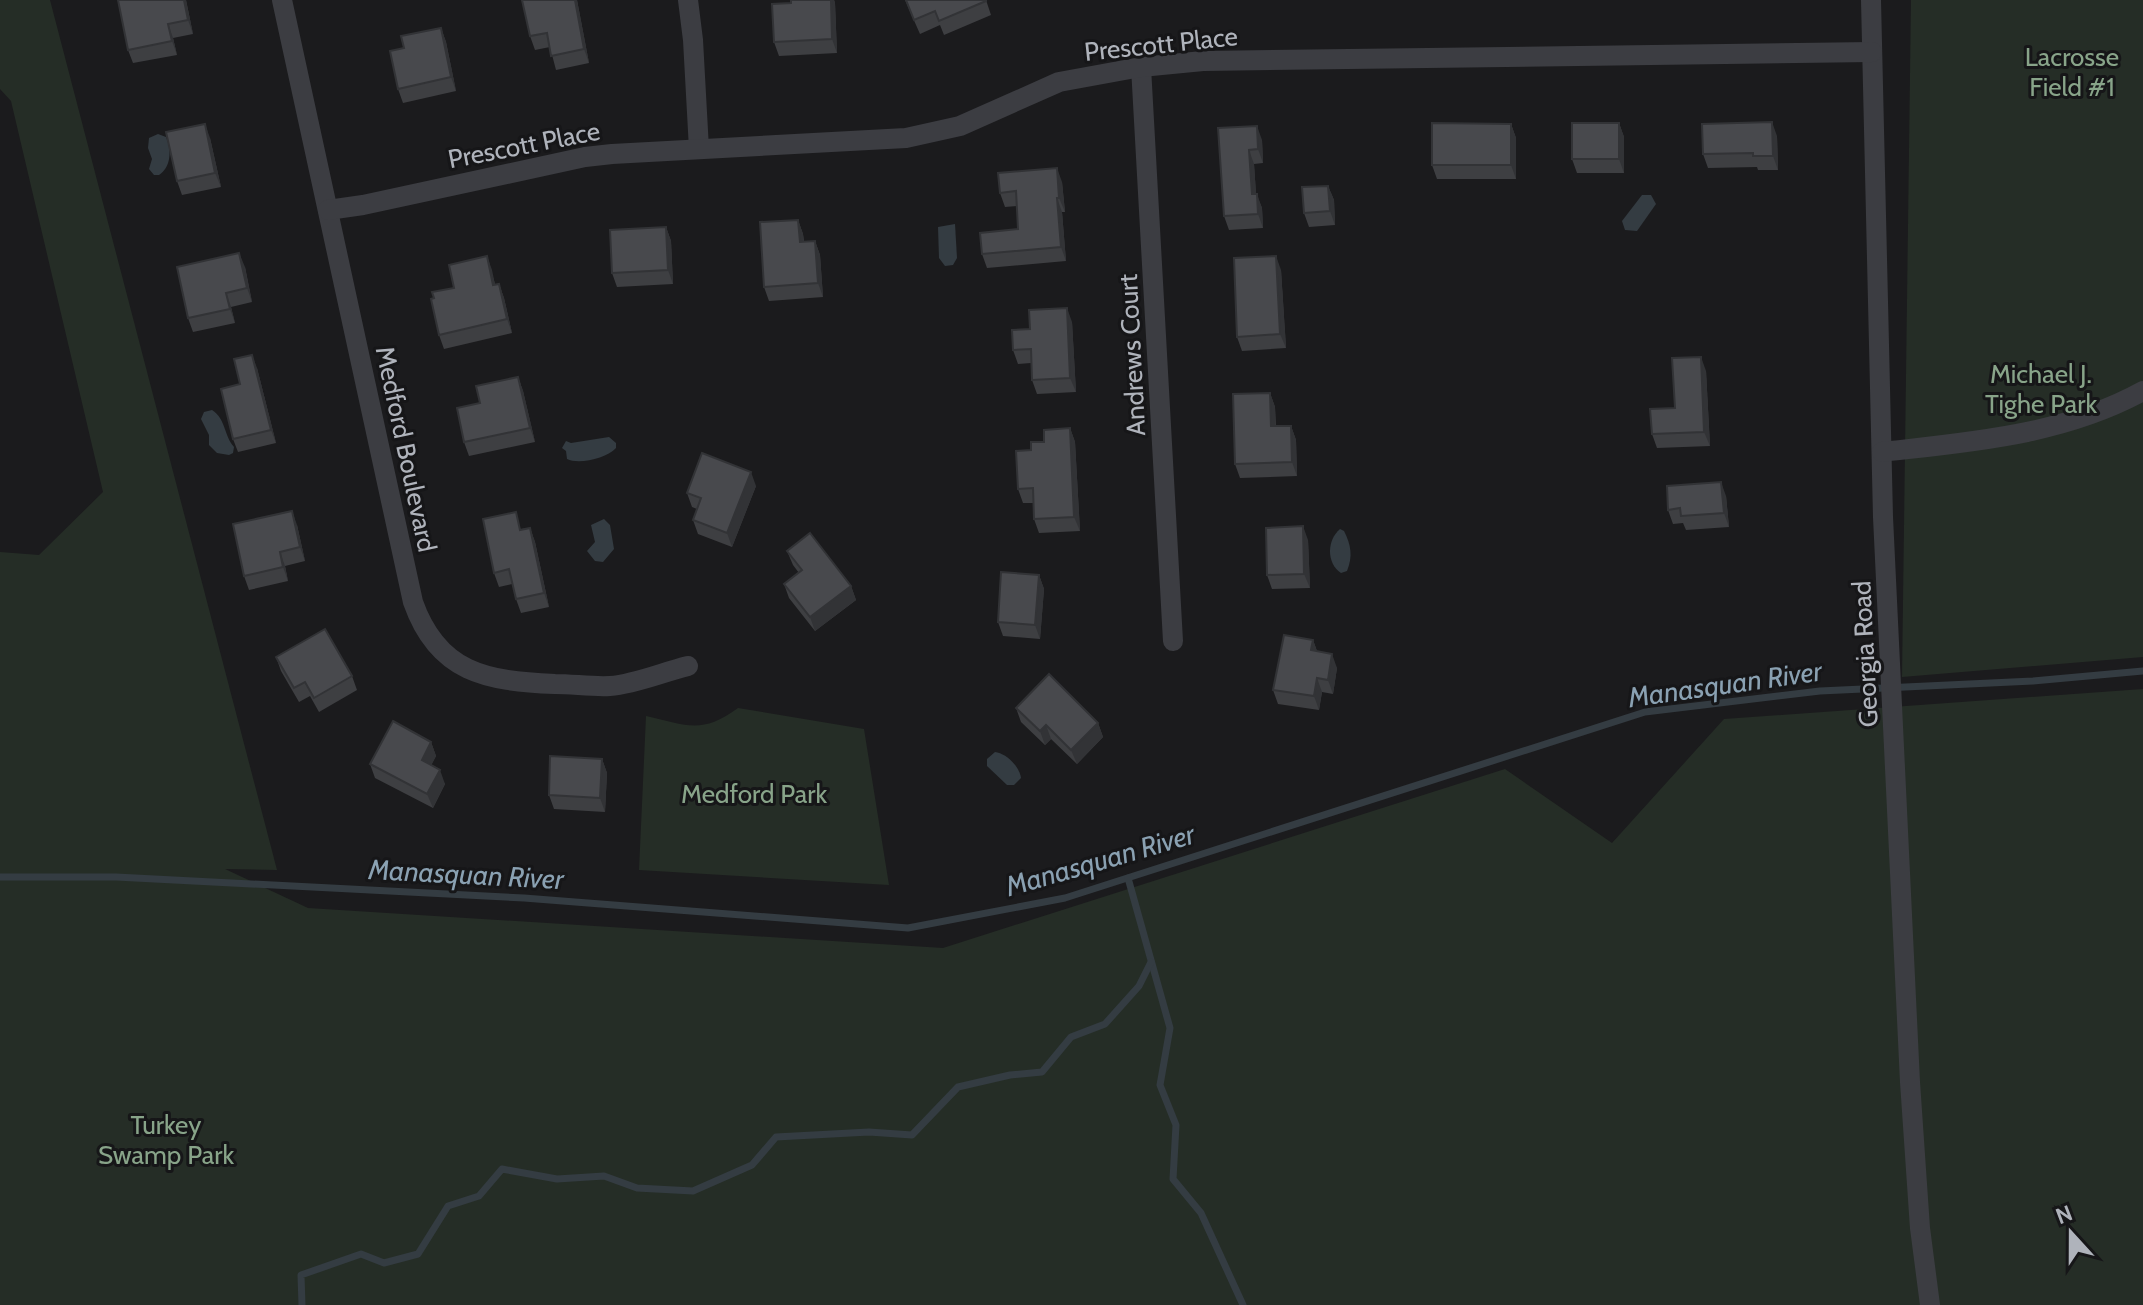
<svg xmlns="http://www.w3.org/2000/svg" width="2143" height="1305" font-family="Cabin,sans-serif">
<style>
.green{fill:#252d26}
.water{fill:#343c42}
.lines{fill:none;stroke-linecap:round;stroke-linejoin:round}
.stream{stroke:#343c42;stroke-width:7}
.minor{stroke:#3c3d42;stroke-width:20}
.wall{fill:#3e3f42}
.shaded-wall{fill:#323336}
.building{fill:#48494d;stroke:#323336;stroke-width:2}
.labels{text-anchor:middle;stroke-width:6;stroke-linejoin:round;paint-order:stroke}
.street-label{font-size:26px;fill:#afb3bb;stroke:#161618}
.park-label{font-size:26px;fill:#88a489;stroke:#161618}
.water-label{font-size:28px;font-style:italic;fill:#8aa1b2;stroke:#161618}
</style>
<rect width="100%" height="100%" fill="#1b1b1d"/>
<!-- green -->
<g class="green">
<polygon points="0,0 50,0 277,870 225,869 308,908 943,948 1505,769 1612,843 1724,719 2143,689 2143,1305 0,1305 0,552 39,555 103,492 11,101 0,89"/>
<polygon points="1911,0 2143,0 2143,657 1902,677"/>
<path d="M738,708L864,729L889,885L639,870L646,716C687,725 701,735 738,708Z"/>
</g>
<!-- water -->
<g class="water">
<path d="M158,134L166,137C172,151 171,167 159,175H154L149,169L152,159L148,148L149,138Z"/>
<polygon points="1642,195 1651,195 1656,204 1637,231 1625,230 1622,221"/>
<polygon points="955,224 957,258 953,265 945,266 939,258 938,227"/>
<path d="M212,410C226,419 224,436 234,447L233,453L229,455L217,453L209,445V435L201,419L204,412Z"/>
<path d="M609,437L616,443V448C607,458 579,465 567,459L566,451L562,448L566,441L571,443Z"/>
<polygon points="604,519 610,525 614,549 603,562 595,561 587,551 595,542 591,525"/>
<path d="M1340,529L1344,531C1351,545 1353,556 1347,571L1341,573C1326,563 1327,540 1340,529Z"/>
<path d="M995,752C1006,753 1020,767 1021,778L1014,785H1007L987,766V759Z"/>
</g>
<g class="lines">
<!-- stream -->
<g class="stream">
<polyline points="0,877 116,877 524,898 908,928 1065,898 1645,712 1820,691 2033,681 2143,671"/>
<polyline points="1128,878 1170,1028 1160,1085 1176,1125 1173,1179 1201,1213 1243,1305"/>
<polyline points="302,1305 301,1275 361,1254 384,1263 418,1254 448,1206 479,1196 502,1169 557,1179 604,1176 637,1188 693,1191 752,1165 776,1137 869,1132 912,1135 958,1087 1010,1075 1042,1072 1071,1037 1105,1024 1139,986 1151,962"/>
</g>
<!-- minor -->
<g class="minor">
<path d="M282,0L413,602C438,673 486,681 555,684C573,684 592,687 610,686C636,684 663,672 688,666"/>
<polyline points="688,0 693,40 699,149"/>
<polyline points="1871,0 1883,517 1910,1082 1920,1228 1930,1305"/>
<polyline points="1141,67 1173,641"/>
<polyline points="328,210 363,205 585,157 612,154 906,138 960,126 1059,82 1141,67 1203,61 1872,52"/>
<path d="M1882,452C1971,442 2063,435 2143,391"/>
</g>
</g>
<!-- wall -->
<g class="wall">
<polygon points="118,0 186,0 193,34 173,38 177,55 133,63 128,50"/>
<polygon points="577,0 589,63 556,70 550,47 535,50 530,36"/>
<polygon points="791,0 834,0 835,3 837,53 779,56 774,42 791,3"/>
<polygon points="905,0 986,0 991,15 944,35 940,25 920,34"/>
<polygon points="441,28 446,42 456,91 403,103 398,89 404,48"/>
<polygon points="1619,123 1624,137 1624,173 1577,173 1572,159"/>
<polygon points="1511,124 1516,138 1516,179 1437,179 1432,165"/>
<polygon points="1218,128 1262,140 1263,163 1254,164 1256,194 1262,208 1263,228 1229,230 1224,216"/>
<polygon points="1777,136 1778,170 1758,170 1757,167 1708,168 1703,154"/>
<polygon points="210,138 221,187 182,195 177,181"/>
<polygon points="1062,182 1065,212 1062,212 1066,261 987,268 982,254 1018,229 1017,206 1005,207 1000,193"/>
<polygon points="1328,186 1334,200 1335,225 1309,227 1304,213"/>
<polygon points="798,220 803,234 804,241 815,241 820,255 823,297 769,301 764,287"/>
<polygon points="666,227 671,241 673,284 617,287 612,273"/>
<polygon points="487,256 495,284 499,284 504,298 512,333 444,349 439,335 454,288"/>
<polygon points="245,267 252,302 231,307 235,323 193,332 188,318"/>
<polygon points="1281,270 1286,348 1242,351 1237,337"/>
<polygon points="1072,322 1076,392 1037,394 1032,380 1031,363 1018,364 1013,350 1030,329"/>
<polygon points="257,368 276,443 238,452 233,439 240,384"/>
<polygon points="1706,371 1710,446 1657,448 1652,434"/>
<polygon points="518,377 523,391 535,442 469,456 464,442 480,403"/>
<polygon points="1270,393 1275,407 1276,426 1291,426 1296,440 1297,476 1240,478 1235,464"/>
<polygon points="1070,428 1075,442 1080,531 1039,533 1034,519 1033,503 1023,503 1018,489 1031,450"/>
<polygon points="756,486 732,547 698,534 693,520 697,509 692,507 687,493"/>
<polygon points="1726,496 1729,527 1686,530 1683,523 1673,524 1668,510"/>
<polygon points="297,525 305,561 285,566 288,581 249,590 244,576"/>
<polygon points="530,528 535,542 549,607 521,613 516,599 512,584 499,587 494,573 521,529"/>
<polygon points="1308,540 1310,588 1272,589 1267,575"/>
<polygon points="787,551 851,586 856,600 815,631 789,598 784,584 799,573 793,565"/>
<polygon points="1039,575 1044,589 1040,639 1003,636 998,622"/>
<polygon points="1313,640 1317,651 1337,668 1333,694 1322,692 1319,710 1278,704 1273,690"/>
<polygon points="276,657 352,676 357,690 319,712 310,696 299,702 281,671"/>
<polygon points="1016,708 1098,723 1103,737 1077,764 1051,739 1045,745 1021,722"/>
<polygon points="431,742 436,756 431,765 445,784 433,808 375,778 370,764"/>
<polygon points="602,759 607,773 605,812 554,809 549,795"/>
</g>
<!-- shaded-wall -->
<g class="shaded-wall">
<polygon points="184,0 186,0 193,34 188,20"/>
<polygon points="575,0 577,0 589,63 584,49"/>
<polygon points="831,0 834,0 835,3 837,53 832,39"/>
<polygon points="168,24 173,38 177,55 172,41"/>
<polygon points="441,28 446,42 456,91 451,77"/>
<polygon points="1772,122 1777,136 1778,170 1773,156"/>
<polygon points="1619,123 1624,137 1624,173 1619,159"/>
<polygon points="205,124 210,138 221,187 215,173"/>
<polygon points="1511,124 1516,138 1516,179 1511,165"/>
<polygon points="1257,126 1262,140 1263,163 1258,149"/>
<polygon points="1249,150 1254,164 1257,208 1252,194"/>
<polygon points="1057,168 1062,182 1065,212 1059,198"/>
<polygon points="1328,186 1334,200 1335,225 1330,211"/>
<polygon points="1257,194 1262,208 1263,228 1258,214"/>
<polygon points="1057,198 1062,212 1066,261 1061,247"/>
<polygon points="798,220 803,234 805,256 800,242"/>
<polygon points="666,227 671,241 673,284 668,270"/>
<polygon points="815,241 820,255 823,297 818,283"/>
<polygon points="239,253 245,267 252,302 247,288"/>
<polygon points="487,256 492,270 498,299 493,285"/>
<polygon points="1276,256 1281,270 1286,348 1280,334"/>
<polygon points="499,284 504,298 512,333 507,319"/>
<polygon points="226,293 231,307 235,323 230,309"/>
<polygon points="1067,308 1072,322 1076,392 1070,378"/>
<polygon points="252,355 257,368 276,443 271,430"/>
<polygon points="1701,357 1706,371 1710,446 1704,432"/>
<polygon points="518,377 523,391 535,442 530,428"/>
<polygon points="1270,393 1275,407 1276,440 1271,426"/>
<polygon points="1291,426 1296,440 1297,476 1292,462"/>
<polygon points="1070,428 1075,442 1080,531 1074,517"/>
<polygon points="751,472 756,486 732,547 727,533"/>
<polygon points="1721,482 1726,496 1729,527 1724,513"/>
<polygon points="292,511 297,525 305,561 300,547"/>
<polygon points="1303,526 1308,540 1310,588 1304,574"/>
<polygon points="530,528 535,542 549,607 544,593"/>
<polygon points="280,552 285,566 288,581 283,567"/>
<polygon points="1039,575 1044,589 1040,639 1035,625"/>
<polygon points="851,586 856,600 815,631 810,617"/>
<polygon points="1313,640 1318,654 1311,650"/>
<polygon points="1332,654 1337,668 1333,694 1328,680"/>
<polygon points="1317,678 1322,692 1319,710 1314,696"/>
<polygon points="1098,723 1103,737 1077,764 1071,750"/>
<polygon points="1046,725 1051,739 1045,745 1040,731"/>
<polygon points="431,742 436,756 427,774 422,760"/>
<polygon points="602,759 607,773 605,812 600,798"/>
<polygon points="440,770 445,784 433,808 427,794"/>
</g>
<!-- building -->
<g class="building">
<polygon points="118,0 184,0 188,20 168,24 172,41 128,50"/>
<polygon points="522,0 575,0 584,49 551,56 547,33 530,36"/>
<polygon points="791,0 831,0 832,39 774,42 772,4 791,3"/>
<polygon points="906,0 986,0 986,1 939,21 935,11 914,20"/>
<polygon points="441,28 451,77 398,89 390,51 404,48 401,36"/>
<polygon points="1772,122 1773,156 1753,156 1753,153 1703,154 1702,124"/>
<polygon points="1432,123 1511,124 1511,165 1432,165"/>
<rect x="1572" y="123" width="47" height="36"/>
<polygon points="205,124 215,173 177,181 166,132"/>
<polygon points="1257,126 1258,149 1249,150 1252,194 1257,194 1258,214 1224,216 1218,128"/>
<polygon points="1057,168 1059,198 1057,198 1061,247 982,254 980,233 1018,229 1016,191 1000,193 998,173"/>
<polygon points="1328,186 1330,211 1304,213 1302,187"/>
<polygon points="798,220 800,242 815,241 818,283 764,287 760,222"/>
<polygon points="666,227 668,270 612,273 610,230"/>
<polygon points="239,253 247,288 226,293 230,309 188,318 177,267"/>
<polygon points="487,256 493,285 499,284 507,319 439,335 431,299 434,298 432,292 454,288 449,265"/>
<polygon points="1276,256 1280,334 1237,337 1234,258"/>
<polygon points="1067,308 1070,378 1032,380 1031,349 1013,350 1012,330 1030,329 1029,310"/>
<polygon points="252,355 271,430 233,439 221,389 240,384 234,359"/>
<polygon points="1701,357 1704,432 1652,434 1650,409 1675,408 1672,358"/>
<polygon points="518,377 530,428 464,442 457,408 480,403 476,386"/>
<polygon points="1270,393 1271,426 1291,426 1292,462 1235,464 1233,394"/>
<polygon points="1070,428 1074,517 1034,519 1033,488 1018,489 1016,451 1031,450 1031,442 1044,442 1044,430"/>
<polygon points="702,453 751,472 727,533 693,520 701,498 687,493"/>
<polygon points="1721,482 1724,513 1681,516 1680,508 1668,510 1667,486"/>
<polygon points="292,511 300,547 280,552 283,567 244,576 233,524"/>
<polygon points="516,512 520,530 530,528 544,593 516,599 509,569 494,573 483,519"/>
<polygon points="1303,526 1304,574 1267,575 1266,528"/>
<polygon points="810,533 851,586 810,617 784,584 802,570 787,551"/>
<polygon points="1001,572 1039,575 1035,625 998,622"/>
<polygon points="325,629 352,676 314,698 305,682 294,688 276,657"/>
<polygon points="1284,635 1313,640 1311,650 1332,654 1328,680 1317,678 1314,696 1273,690"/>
<polygon points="1049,674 1098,723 1071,750 1046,725 1040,731 1016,708"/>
<polygon points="393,721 431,742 422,760 440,770 427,794 370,764"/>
<polygon points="550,756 602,759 600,798 549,795"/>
</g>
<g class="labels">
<!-- street labels -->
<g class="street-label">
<text transform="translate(1161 44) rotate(-6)" y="9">Prescott Place</text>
<text transform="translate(524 145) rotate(-11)" y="9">Prescott Place</text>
<text transform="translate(1132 355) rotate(-93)" y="9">Andrews Court</text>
<text transform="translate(406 449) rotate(78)" y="9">Medford Boulevard</text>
<text transform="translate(1865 654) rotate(-93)" y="9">Georgia Road</text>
</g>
<!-- park labels -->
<g class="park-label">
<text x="2072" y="66">Lacrosse<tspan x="2072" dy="30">Field #1</tspan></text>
<text x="2041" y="383">Michael J.<tspan x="2041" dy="30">Tighe Park</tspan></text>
<text x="754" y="803">Medford Park</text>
<text x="166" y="1134">Turkey<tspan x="166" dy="30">Swamp Park</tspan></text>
</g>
<!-- water labels -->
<g class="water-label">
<text transform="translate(1725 684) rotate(-8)" y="10">Manasquan River</text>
<text transform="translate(1100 860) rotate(-16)" y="10">Manasquan River</text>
<text transform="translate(466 874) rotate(3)" y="10">Manasquan River</text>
</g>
</g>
<!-- north arrow -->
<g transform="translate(2071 1233) rotate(339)" stroke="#161618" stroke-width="6" paint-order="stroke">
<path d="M0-6L14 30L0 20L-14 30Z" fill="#afb3bb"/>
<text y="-12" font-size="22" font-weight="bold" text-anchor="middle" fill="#afb3bb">N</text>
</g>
</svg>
